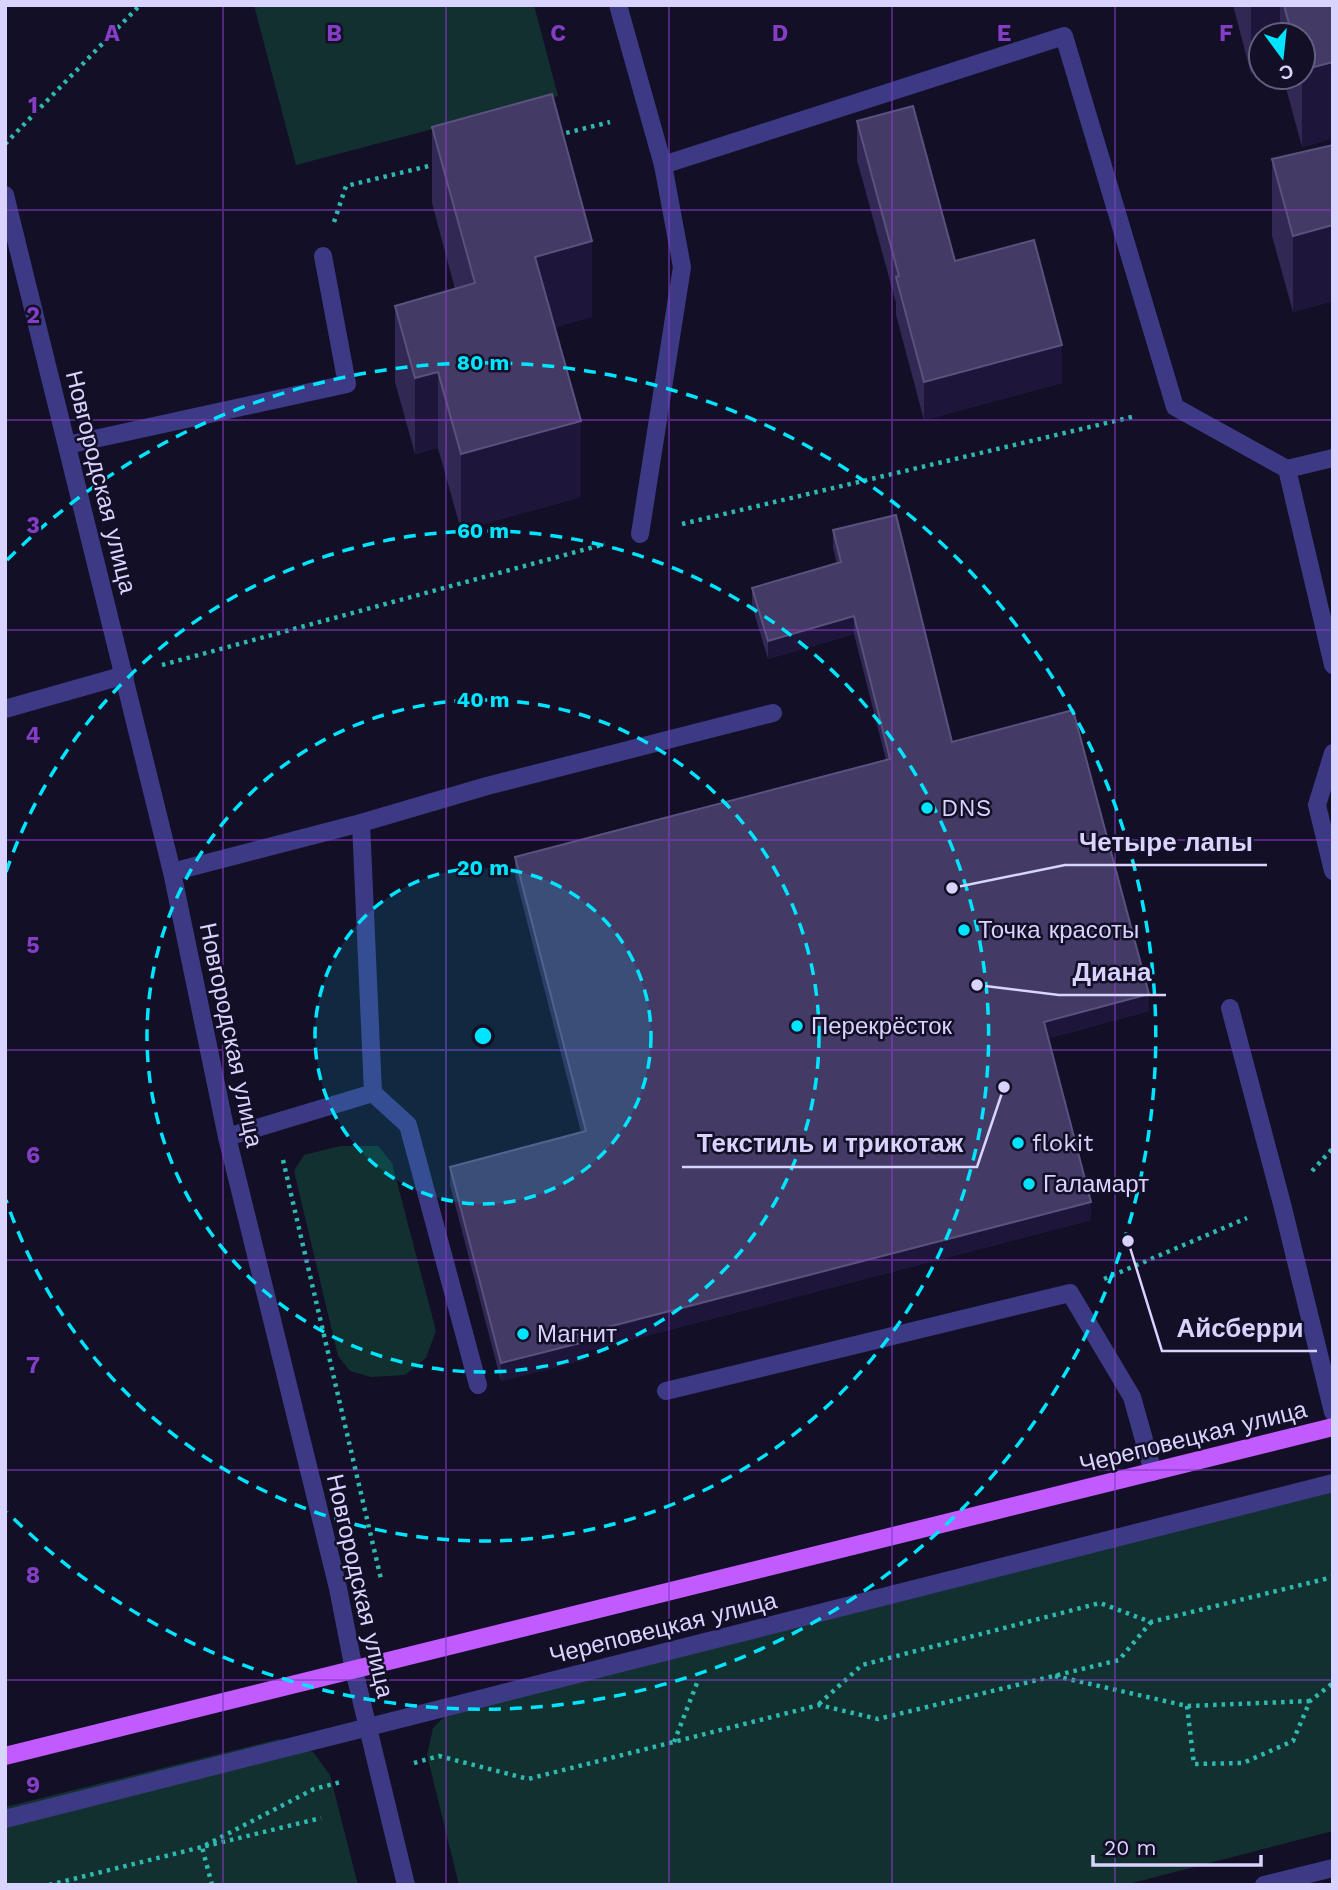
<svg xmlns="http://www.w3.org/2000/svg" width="1338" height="1890" font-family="'Work Sans',sans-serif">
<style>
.green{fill:#12302f}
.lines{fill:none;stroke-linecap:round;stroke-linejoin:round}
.path{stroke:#2fb8b0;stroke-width:4.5;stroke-dasharray:3.5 5;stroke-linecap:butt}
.minor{stroke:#3d3a85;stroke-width:18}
.major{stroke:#c25bff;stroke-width:18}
.wall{fill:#312854}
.shaded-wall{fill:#1d163a}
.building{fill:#433a66;stroke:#5a527e;stroke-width:2}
.grid{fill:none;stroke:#843dc5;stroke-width:2;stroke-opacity:0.55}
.ring{fill:none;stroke:#00e5ff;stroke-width:3.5;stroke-dasharray:12 9}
.poi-dot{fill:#00e5ff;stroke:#130f26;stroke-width:2.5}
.labels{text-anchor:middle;stroke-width:5;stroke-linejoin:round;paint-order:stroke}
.street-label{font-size:24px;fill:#d9d4ff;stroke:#130f26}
.poi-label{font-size:24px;fill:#d9d4ff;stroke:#130f26;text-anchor:start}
.grid-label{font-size:23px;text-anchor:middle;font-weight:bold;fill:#843dc5;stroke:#130f26;stroke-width:5;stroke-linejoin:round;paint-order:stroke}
.centre{fill:#00e5ff;stroke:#130f26;stroke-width:3.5}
.ring-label{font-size:21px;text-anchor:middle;font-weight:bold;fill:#00e5ff;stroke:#130f26;stroke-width:5;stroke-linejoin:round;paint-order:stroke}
.leader{fill:none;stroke:#d9d4ff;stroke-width:2.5}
.callout-dot{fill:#d9d4ff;stroke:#130f26;stroke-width:2.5}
.callout-label{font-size:26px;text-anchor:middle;font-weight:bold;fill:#d9d4ff;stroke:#130f26;stroke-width:5;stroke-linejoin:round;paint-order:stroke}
</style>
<rect width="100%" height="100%" fill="#130f26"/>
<!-- green -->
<g class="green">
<polygon points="254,5 534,5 558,96 296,165"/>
<polygon points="340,1146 378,1146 392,1163 436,1331 426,1358 405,1375 371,1377 350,1371 338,1356 294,1171 304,1155"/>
<polygon points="1333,1486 1333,1831 1125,1885 459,1885 427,1755 433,1728 455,1706"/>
<polygon points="279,1739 313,1752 330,1775 358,1885 5,1885 5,1807"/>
</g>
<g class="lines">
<!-- path -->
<g class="path">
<polyline points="558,135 610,122"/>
<polyline points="5,144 140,5"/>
<polyline points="334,222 346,186 437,164"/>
<polyline points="682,524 1136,416"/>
<polyline points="162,665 605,544"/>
<polyline points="283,1160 381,1579"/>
<polyline points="1312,1171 1333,1148"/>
<polyline points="1104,1279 1247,1218"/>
<polyline points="1055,1676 1187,1706 1310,1701"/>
<polyline points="819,1704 862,1665 1100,1603 1151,1622 1333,1577"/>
<polyline points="1187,1706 1194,1764 1243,1763 1293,1741 1310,1701 1333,1683"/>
<polyline points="674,1742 697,1683"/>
<polyline points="414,1763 439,1756 528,1779 819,1705 878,1719 1119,1660 1151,1622"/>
<polyline points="49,1885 202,1847 314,1789 341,1782"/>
<polyline points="212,1885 202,1847 321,1818"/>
</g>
<!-- minor -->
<g class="minor">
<polyline points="618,5 663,165 682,267 640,534"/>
<polyline points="663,165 1064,36 1175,407 1287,469"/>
<polyline points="5,195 172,872 227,1137 338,1588 354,1670 406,1885"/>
<polyline points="67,445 347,384 323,256"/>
<polyline points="1333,458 1287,469 1333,665"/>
<polyline points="5,709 125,675"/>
<polyline points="1333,753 1317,805 1333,871"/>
<polyline points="172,872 361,823 487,786 773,713"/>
<polyline points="1230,1008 1282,1204 1333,1412"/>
<polyline points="373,1093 408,1125 478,1385"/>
<polyline points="227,1137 373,1093 361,823"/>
<polyline points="666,1391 1070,1293 1132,1397 1153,1472"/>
<polyline points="5,1819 1333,1483"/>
<polyline points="1264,1885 1333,1868"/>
</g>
<!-- major -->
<polyline class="major" points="5,1756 1333,1427"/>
</g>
<!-- wall -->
<g class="wall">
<polygon points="1233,5 1333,5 1333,138 1302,147 1283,77 1303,77 1303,35 1261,35 1251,74"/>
<polygon points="857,121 955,261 1062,383 924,420 896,315 896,303 857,160"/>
<polygon points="432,127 592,317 555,327 581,497 461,530 438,448 415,454 395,382 395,306 455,289 432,203"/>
<polygon points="1333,145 1333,301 1293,312 1272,236 1272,159"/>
<polygon points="833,530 952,742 1149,1011 1049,1038 1091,1220 584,1352 584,1360 501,1381 450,1185 450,1167 581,1132 515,875 515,857 886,760 854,634 768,659 752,606 752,588 837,564 833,548"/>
</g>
<!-- shaded-wall -->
<g class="shaded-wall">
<polygon points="1251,5 1280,5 1280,35 1261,35 1261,71 1251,74"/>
<polygon points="1333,62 1333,138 1302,147 1302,77 1303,77 1303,70"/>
<polygon points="1333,225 1333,301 1293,312 1293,236"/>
<polygon points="592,241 592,317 535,333 535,257"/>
<polygon points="1062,345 1062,383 924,420 924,382"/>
<polygon points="438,372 438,448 415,454 415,378"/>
<polygon points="581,421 581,497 461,530 461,454"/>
<polygon points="854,616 854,634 768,659 768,641"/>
<polygon points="1149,994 1149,1011 1044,1039 1044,1022"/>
<polygon points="1091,1202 1091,1220 584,1352 584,1360 501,1381 501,1363 581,1334"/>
</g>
<!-- building -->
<g class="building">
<polygon points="1284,5 1333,5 1333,62 1303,70 1303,35 1292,35"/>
<polygon points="552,94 592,241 535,257 581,421 461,454 438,372 415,378 395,306 475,283 432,127"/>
<polygon points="913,106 955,261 1034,240 1062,345 924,382 896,277 899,276 857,121"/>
<polygon points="1333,145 1333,225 1293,236 1272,159"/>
<polygon points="896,515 952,742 1073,710 1149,994 1044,1022 1091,1202 581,1334 584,1342 501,1363 450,1167 586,1131 515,857 890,759 854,616 768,641 752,588 841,562 833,530"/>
</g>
<!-- grid -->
<path class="grid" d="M223,5V1885M446,5V1885M669,5V1885M892,5V1885M1115,5V1885M5,210H1333M5,420H1333M5,630H1333M5,840H1333M5,1050H1333M5,1260H1333M5,1470H1333M5,1680H1333"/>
<!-- distance rings -->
<circle cx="483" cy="1036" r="168" fill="#00e5ff" fill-opacity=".12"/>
<g class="ring">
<circle cx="483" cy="1036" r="168"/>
<circle cx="483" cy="1036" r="336"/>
<path d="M6 872A505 505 0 1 1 6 1200"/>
<path d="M7 560A673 673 0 1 1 7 1512"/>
</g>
<!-- markers -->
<g class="poi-dot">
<circle cx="927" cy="808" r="7"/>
<circle cx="964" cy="930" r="7"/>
<circle cx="797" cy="1026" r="7"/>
<circle cx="1018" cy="1143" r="7"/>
<circle cx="1029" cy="1184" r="7"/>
<circle cx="523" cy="1334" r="7"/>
</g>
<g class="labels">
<!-- street labels -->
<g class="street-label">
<text transform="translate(101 482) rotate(76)" y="8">Новгородская улица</text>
<text transform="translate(231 1035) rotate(78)" y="8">Новгородская улица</text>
<text transform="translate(1193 1437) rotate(-14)" y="8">Череповецкая улица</text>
<text transform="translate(360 1586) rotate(77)" y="8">Новгородская улица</text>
<text transform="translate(663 1628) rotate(-14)" y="8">Череповецкая улица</text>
</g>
<!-- poi labels -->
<g class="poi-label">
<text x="941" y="816">DNS</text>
<text x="978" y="938">Точка красоты</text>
<text x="811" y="1034">Перекрёсток</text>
<text x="1032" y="1151">flokit</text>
<text x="1043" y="1192">Галамарт</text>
<text x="537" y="1342">Магнит</text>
</g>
</g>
<g class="grid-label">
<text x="112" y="41">A</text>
<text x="334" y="41">B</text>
<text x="558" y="41">C</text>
<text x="780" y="41">D</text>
<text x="1004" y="41">E</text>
<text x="1226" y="41">F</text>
<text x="33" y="113">1</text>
<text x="33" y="323">2</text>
<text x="33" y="533">3</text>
<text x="33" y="743">4</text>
<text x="33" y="953">5</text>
<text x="33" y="1163">6</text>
<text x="33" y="1373">7</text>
<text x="33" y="1583">8</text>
<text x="33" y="1793">9</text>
</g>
<circle cx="483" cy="1036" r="10" class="centre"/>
<g class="ring-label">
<text x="483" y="370">80 m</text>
<text x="483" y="538">60 m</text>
<text x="483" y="707">40 m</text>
<text x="483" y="875">20 m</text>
</g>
<!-- callouts -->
<path class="leader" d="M952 888L1065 865H1267M977 985L1059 995H1166M1004 1087L977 1167H682M1128 1241L1162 1351H1317"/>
<g class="callout-dot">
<circle cx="952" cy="888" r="7"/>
<circle cx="977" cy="985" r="7"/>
<circle cx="1004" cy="1087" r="7"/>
<circle cx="1128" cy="1241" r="7"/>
</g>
<g class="callout-label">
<text x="1166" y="851">Четыре лапы</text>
<text x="1112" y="981">Диана</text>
<text x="830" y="1152">Текстиль и трикотаж</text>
<text x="1240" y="1337">Айсберри</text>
</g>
<!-- border -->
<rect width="1338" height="1890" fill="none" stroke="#d9d4ff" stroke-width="14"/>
<!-- north arrow -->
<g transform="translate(1282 56) rotate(165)"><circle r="33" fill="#130f26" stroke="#625e7d" stroke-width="2"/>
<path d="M0-5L12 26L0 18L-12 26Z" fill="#00e5ff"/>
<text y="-10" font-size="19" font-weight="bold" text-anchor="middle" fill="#d9d4ff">С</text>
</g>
<!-- scale -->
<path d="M1093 1855v10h168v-10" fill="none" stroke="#d9d4ff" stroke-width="3.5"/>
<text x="1104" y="1855" font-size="21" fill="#d9d4ff" stroke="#130f26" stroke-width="5" paint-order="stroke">20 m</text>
</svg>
